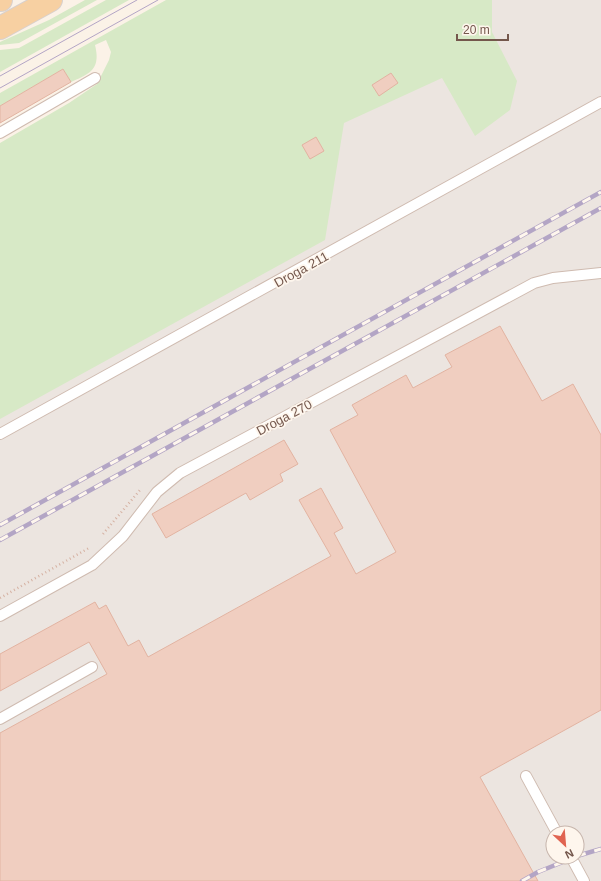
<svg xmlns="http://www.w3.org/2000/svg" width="601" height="881" font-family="Helvetica,sans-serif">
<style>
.industrial{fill:#ece5e0;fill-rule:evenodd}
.green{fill:#d7e9c6}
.building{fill:#f0cec0;stroke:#e2b3a1}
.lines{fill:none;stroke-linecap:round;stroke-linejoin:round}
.service-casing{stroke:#cfbbb0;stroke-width:12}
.primary-casing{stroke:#d8d0cd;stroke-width:24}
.path{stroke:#d5b1a2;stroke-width:2.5;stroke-dasharray:1 3;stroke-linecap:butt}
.service{stroke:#fff;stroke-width:10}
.primary{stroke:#f7d0a2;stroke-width:22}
.tram{stroke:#b3a5c5;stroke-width:1}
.rail-casing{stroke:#b3a5c5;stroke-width:4.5}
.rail{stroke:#fef6ed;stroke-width:3;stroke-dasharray:9;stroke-linecap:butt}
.labels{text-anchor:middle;stroke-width:3.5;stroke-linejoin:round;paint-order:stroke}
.street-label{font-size:13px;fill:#74574c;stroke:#fef6ed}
</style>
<rect width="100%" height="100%" fill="#fbf2e7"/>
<!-- industrial -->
<path class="industrial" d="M269,0H601V881H0V151ZM553,833H577V857H553Z"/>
<!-- green -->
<g class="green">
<polygon points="85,0 97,0 19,43 0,45 0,42 49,20"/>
<polygon points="106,0 129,0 0,72 0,50 19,48"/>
<path d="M166,0H492V32L517,81L510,110L475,136L442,78L344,123L325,240L0,419V143L69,103L97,84L109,60L111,52L106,40L95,45C101,69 90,74 71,82L63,69L0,106V93Z"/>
</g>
<!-- building -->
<g class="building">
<polygon points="63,69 71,82 0,123 0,106"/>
<polygon points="391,73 398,83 379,96 372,85"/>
<polygon points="316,137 324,151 310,159 302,145"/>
<polygon points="500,326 542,401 573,384 601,435 601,710 480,777 538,881 0,881 0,733 107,674 89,642 0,691 0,654 95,602 99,609 106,605 128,646 139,640 148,657 331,556 299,500 321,488 343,528 334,533 356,574 396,552 330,430 358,415 352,405 406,375 413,388 452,367 445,355"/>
<polygon points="284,440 298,464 280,474 283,481 250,500 246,493 166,538 152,514"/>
</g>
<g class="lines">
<defs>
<g id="service">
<polyline points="0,133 95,78"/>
<polyline points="0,434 601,102"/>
<polyline points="0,616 92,565 123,536 157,492 180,473 534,283 553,278 601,273"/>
<polyline points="0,719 92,667"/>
<polyline points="526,776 557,833"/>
<polyline points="571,857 584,881"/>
</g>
<g id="primary">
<polyline points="0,0 1,0"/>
<polyline points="0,28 51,0"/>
</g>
</defs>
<!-- service casing -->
<use href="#service" class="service-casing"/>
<!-- primary casing -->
<use href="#primary" class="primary-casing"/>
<!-- path -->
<g class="path">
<polyline points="103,534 140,490"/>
<polyline points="0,598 89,548"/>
</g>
<!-- service -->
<use href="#service" class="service"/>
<!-- primary -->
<use href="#primary" class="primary"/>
<!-- tram -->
<g class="tram">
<polyline points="0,76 137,0"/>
<polyline points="0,88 158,0"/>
</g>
<defs>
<g id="rail">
<polyline points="0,525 601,192"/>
<polyline points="0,540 601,208"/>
<polyline points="577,856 601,849"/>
<polyline points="522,881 538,872 575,857"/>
</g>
</defs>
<!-- rail casing -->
<use href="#rail" class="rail-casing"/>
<!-- rail -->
<use href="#rail" class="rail"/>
</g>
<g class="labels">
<!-- street labels -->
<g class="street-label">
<text transform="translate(301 269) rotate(-29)" y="5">Droga 211</text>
<text transform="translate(284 417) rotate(-28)" y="5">Droga 270</text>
</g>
</g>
<!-- north arrow -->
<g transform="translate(565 845) rotate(154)"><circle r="19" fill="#fef6ed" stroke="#c7b6ad"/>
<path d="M0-3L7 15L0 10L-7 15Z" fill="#e06451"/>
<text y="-6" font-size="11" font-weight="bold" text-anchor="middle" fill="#74574c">N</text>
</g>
<!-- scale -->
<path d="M457 34v6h51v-6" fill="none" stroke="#74574c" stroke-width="2"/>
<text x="463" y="34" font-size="12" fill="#74574c" stroke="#fef6ed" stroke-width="3" paint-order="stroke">20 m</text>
</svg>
